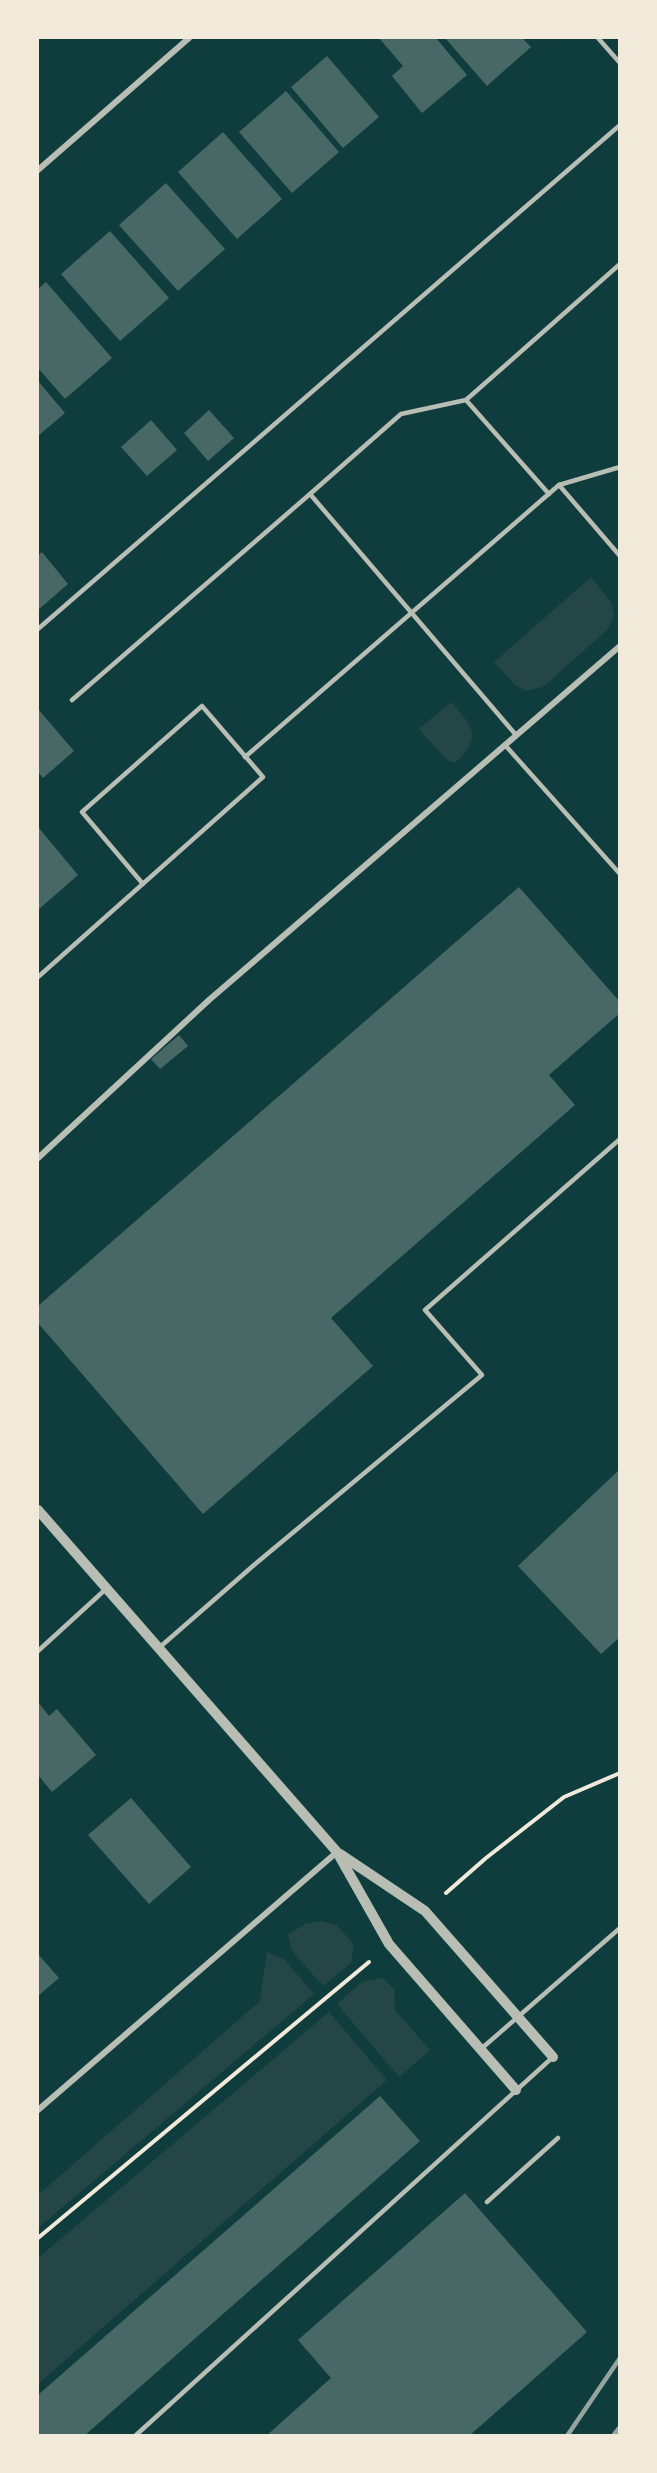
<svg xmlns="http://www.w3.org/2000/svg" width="657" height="2473" font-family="'Nunito Sans',sans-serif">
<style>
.green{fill:#244646}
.building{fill:#486865}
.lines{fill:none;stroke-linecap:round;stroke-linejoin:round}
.path{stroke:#f1e9da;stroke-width:4}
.service{stroke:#b8beb3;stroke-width:4.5}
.minor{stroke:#b8beb3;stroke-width:6}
.tertiary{stroke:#b8beb3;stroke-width:10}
.rail{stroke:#97a49c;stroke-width:4.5}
</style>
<rect width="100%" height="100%" fill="#0f3d3e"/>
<!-- green -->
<g class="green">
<polygon points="591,577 611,602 614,616 608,629 543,687 526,691 515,685 494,662"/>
<path d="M451,702C473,727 483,736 455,763L448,761L419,729Z"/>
<polygon points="321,1921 337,1925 354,1945 351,1963 323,1986 292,1951 288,1935 305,1924"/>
<polygon points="267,1952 284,1959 314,1994 38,2228 38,2195 260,2001"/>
<polygon points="383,1978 394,1989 395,2010 430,2050 399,2077 337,2004 363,1981"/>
<polygon points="329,2012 387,2080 38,2384 38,2258"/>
</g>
<!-- building -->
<g class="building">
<polygon points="379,38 436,38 467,75 422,113 392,76 403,66"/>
<polygon points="445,38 522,38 531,47 487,86"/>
<polygon points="327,56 379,117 343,148 291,87"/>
<polygon points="286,91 339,152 292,193 239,132"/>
<polygon points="223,132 282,199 237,239 178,172"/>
<polygon points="166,183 225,249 178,291 119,225"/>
<polygon points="110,231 169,298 120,341 61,274"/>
<polygon points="46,282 112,358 65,399 38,368 38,289"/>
<polygon points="38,381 65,413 38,436"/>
<polygon points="209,410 234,438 208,461 184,433"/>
<polygon points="151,420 177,450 147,476 121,447"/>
<polygon points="42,552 68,584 38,610 38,556"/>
<polygon points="38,709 74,751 43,778 38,772"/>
<polygon points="38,827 78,875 38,910"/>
<polygon points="519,887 620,1002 620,1013 549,1075 575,1105 331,1318 373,1366 203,1514 38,1323 38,1306"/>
<polygon points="179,1035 188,1046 160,1069 151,1059"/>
<polygon points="620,1469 620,1637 601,1654 518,1566"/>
<polygon points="38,1702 49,1716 57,1709 96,1755 52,1792 38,1775"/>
<polygon points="131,1798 191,1867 149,1904 88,1835"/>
<polygon points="38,1954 59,1978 38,1996"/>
<polygon points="380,2096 420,2141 84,2436 38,2436 38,2395"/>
<polygon points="465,2193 587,2332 469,2436 266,2436 331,2378 298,2340"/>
</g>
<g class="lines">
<!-- path -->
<g class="path">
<polyline points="446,1893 486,1858 564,1797 620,1773"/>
<polyline points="38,2238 369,1962"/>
</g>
<!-- service -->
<g class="service">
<polyline points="598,38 620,63"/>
<polyline points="466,400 401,414 310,494 516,735"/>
<polyline points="559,485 620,556"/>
<polyline points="549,494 466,400 620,264"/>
<polyline points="38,629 620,125"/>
<polyline points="72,700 310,494"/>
<polyline points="505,745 620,874"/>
<polyline points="245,757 559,485 620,467"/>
<polyline points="38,977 263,777 202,706 82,812 143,884"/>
<polyline points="160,1647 254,1565 482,1375 425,1310 620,1139"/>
<polyline points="38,1651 107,1588"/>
<polyline points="481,2049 620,1928"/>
<polyline points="487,2202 558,2138"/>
<polyline points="135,2436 553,2057"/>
</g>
<!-- minor -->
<g class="minor">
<polyline points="38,170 189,38"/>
<polyline points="38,1158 209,1000 620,646"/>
<polyline points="38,2110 337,1852"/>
</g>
<!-- tertiary -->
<g class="tertiary">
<polyline points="38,1510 337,1852 389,1944 516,2090"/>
<polyline points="340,1854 425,1911 553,2057"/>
</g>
<!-- rail -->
<g class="rail">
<polyline points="567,2436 620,2358"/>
<polyline points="613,2436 620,2427"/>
</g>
</g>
<!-- border -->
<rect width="657" height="2473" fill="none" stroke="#f1e9da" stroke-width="78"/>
</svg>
